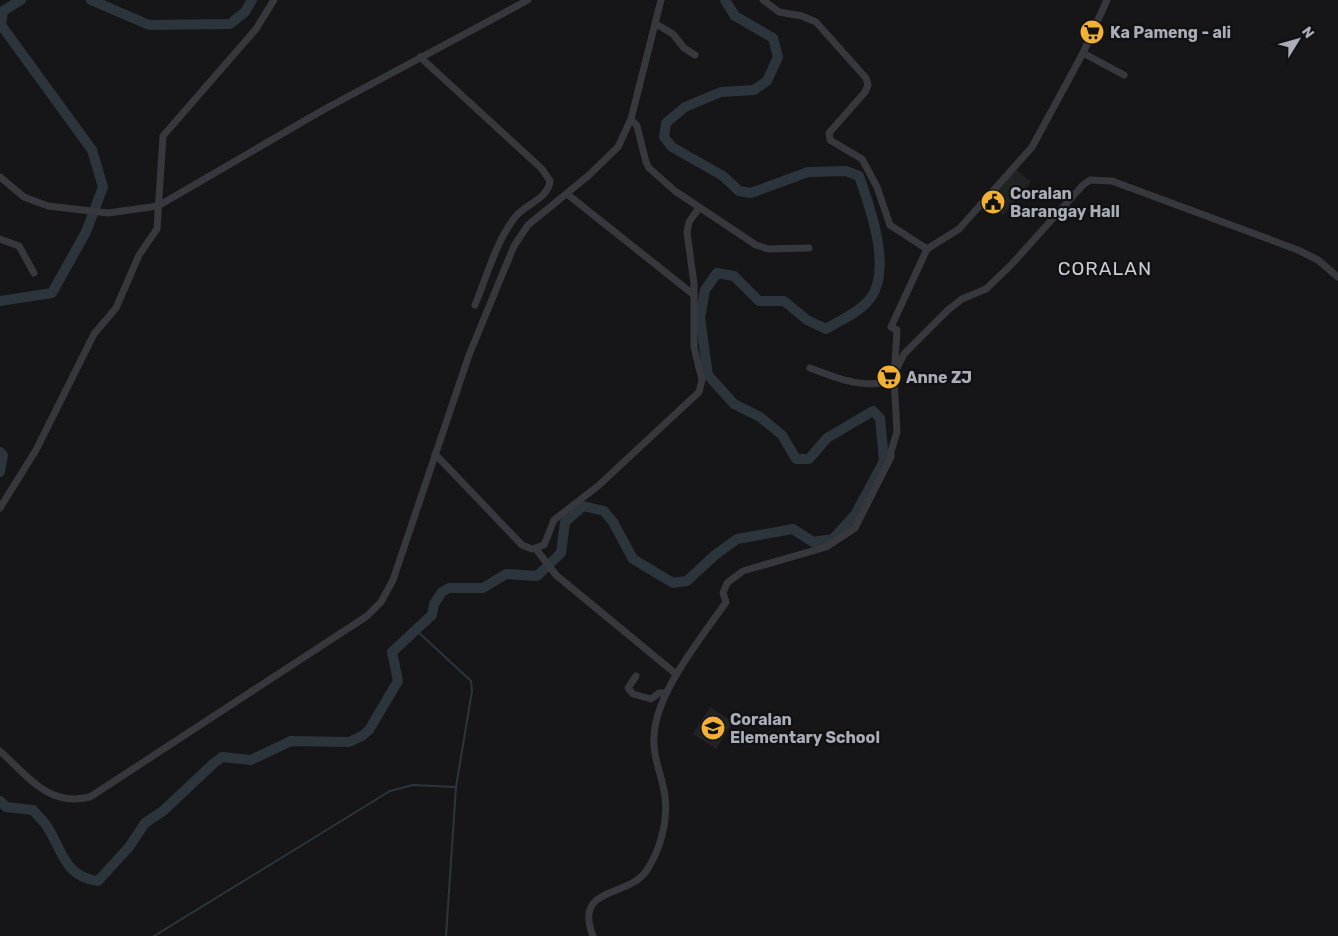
<svg xmlns="http://www.w3.org/2000/svg" width="1338" height="936" font-family="Rubik,sans-serif">
<style>
.built{fill:#222225}
.garden{fill:#1e261f}
.lines{fill:none;stroke-linecap:round;stroke-linejoin:round}
.stream{stroke:#2c353c;stroke-width:2}
.river{stroke:#2c353c;stroke-width:10}
.minor{stroke:#37383d;stroke-width:7}
.labels{text-anchor:middle;stroke-width:4.5;stroke-linejoin:round;paint-order:stroke}
.poi-label{font-size:16px;font-weight:bold;fill:#a8adb8;stroke:#111113;text-anchor:start}
.quarter-label{font-size:19px;letter-spacing:1px;fill:#c9ccd4;stroke:#111113}
</style>
<rect width="100%" height="100%" fill="#161618"/>
<!-- built -->
<g class="built">
<polygon points="1015,168 1031,182 1003,215 985,201"/>
<polygon points="710,707 733,722 716,749 693,734"/>
</g>
<!-- garden -->
<polygon class="garden" points="1009,175 1019,184 1002,202 992,193"/>
<g class="lines">
<!-- stream -->
<g class="stream">
<polyline points="416,630 471,681 472,691 456,787 446,936"/>
<polyline points="154,936 390,791 413,785 456,787"/>
</g>
<!-- river -->
<g class="river">
<polyline points="91,0 149,25 230,24 245,12 252,0"/>
<polyline points="0,301 52,293 86,232 103,187 92,150 1,25 3,11 21,0"/>
<polyline points="0,452 3,455 0,472"/>
<path d="M0,801L6,807L33,810C38,816 44,821 48,828C63,852 65,877 98,881L129,847L145,823L163,811L214,763L222,757L251,760L291,741L349,742L362,736L369,730L398,681L392,652L432,615L434,604L442,592L449,588H483L506,574L537,576L561,553L565,522L583,506L604,511L613,522L633,559L673,583L687,581L715,555L737,539L793,529L813,542L833,539L855,515L884,461L880,418L873,411L827,438L809,459H796L782,435L760,417L734,404L708,375L700,318L705,290L717,273L734,276L759,301H784L807,320L826,329C839,321 858,313 868,301C894,273 870,207 859,176L846,171L808,172L751,193L739,191L723,176L672,147L664,137L666,123L685,107L721,92L754,90L767,81L778,57L773,38L735,16L725,0"/>
</g>
<!-- minor -->
<g class="minor">
<polyline points="763,0 779,12 802,16 816,22 866,78 868,85 865,92 829,133 830,140 862,159 877,187 890,225 927,249"/>
<polyline points="656,24 673,34 684,48 695,55"/>
<polyline points="1083,53 1124,75"/>
<path d="M420,57L542,169L550,181C548,199 526,204 516,216C496,241 487,276 475,305"/>
<polyline points="631,119 637,126 646,162 649,168 675,191 756,245 768,249 809,248"/>
<polyline points="0,177 24,197 48,206 108,213 158,206 323,110 528,0"/>
<polyline points="567,194 694,295"/>
<polyline points="0,239 19,246 34,273"/>
<path d="M810,368C836,378 867,391 894,379"/>
<polyline points="895,372 904,354 948,310 962,299 986,289 1011,265 1083,185 1090,180 1112,181 1298,250 1318,260 1338,277"/>
<polyline points="435,454 522,545 532,549 544,545 554,520 598,486 699,392 702,380 694,347 694,284 687,232 689,222 699,208"/>
<polyline points="0,508 36,450 94,334 116,308 139,255 157,229 163,136 256,29 274,0"/>
<polyline points="536,549 556,575 676,674"/>
<polyline points="636,676 628,688 633,694 651,699 659,693 666,693"/>
<path d="M0,751C29,777 48,807 90,797L367,616L381,602L393,580L469,355L514,246L528,225L588,176L618,147L631,119L661,0"/>
<path d="M593,936C573,885 628,899 647,870C660,850 668,822 665,797C662,772 650,755 655,727C662,685 702,637 726,602L723,593L727,583L743,571L826,547L855,528L891,457V451L897,432L894,379L897,330L891,327L927,249L959,229L1032,147L1083,53L1107,0"/>
</g>
</g>
<!-- icons -->
<defs>
<symbol id="supermarket-disc" viewBox="-11 -11 22 22"><circle r="9.5" fill="#f2b134" stroke="#111113"/><path d="M-6-5.5h2.5l.6 2H6L4.5 2H-2.5L-4.4-4H-6ZM-1.5 3.2a1.3 1.3 0 1 0 .1 0ZM3 3.2a1.3 1.3 0 1 0 .1 0Z" fill="#111"/></symbol>
<symbol id="civic-disc" viewBox="-11 -11 22 22"><circle r="9.5" fill="#f2b134" stroke="#111113"/><path d="M-.6-6.5H3V-4.5H.6V-3L4-1V1h2V6H-6V1h2V-1L-.6-3ZM-1.2 2.5V6h2.4V2.5Z" fill="#111"/></symbol>
<symbol id="school-disc" viewBox="-11 -11 22 22"><circle r="9.5" fill="#f2b134" stroke="#111113"/><path d="M0-5L7-2L0 1L-7-2ZM-4 1L0 2.5L4 1V4Q0 6-4 4Z" fill="#111"/></symbol>
</defs>
<g fill-rule="evenodd">
<use href="#supermarket-disc" x="1078" y="18" width="28" height="28"/>
<use href="#civic-disc" x="979" y="188" width="28" height="28"/>
<use href="#supermarket-disc" x="875" y="363" width="28" height="28"/>
<use href="#school-disc" x="699" y="714" width="28" height="28"/>
</g>
<g class="labels">
<!-- poi labels -->
<g class="poi-label">
<text x="1110" y="38">Ka Pameng - ali</text>
<text x="1010" y="199">Coralan<tspan x="1010" dy="18">Barangay Hall</tspan></text>
<text x="906" y="383">Anne ZJ</text>
<text x="730" y="725">Coralan<tspan x="730" dy="18">Elementary School</tspan></text>
</g>
<!-- quarter labels -->
<g class="quarter-label">
<text x="1105" y="275">CORALAN</text>
</g>
</g>
<!-- north arrow -->
<g transform="translate(1298 40) rotate(53)" stroke="#111113" stroke-width="4" paint-order="stroke">
<path d="M0-4L9 19L0 12L-9 19Z" fill="#a8adb8"/>
<text y="-8" font-size="14" font-weight="bold" text-anchor="middle" fill="#a8adb8">N</text>
</g>
</svg>
